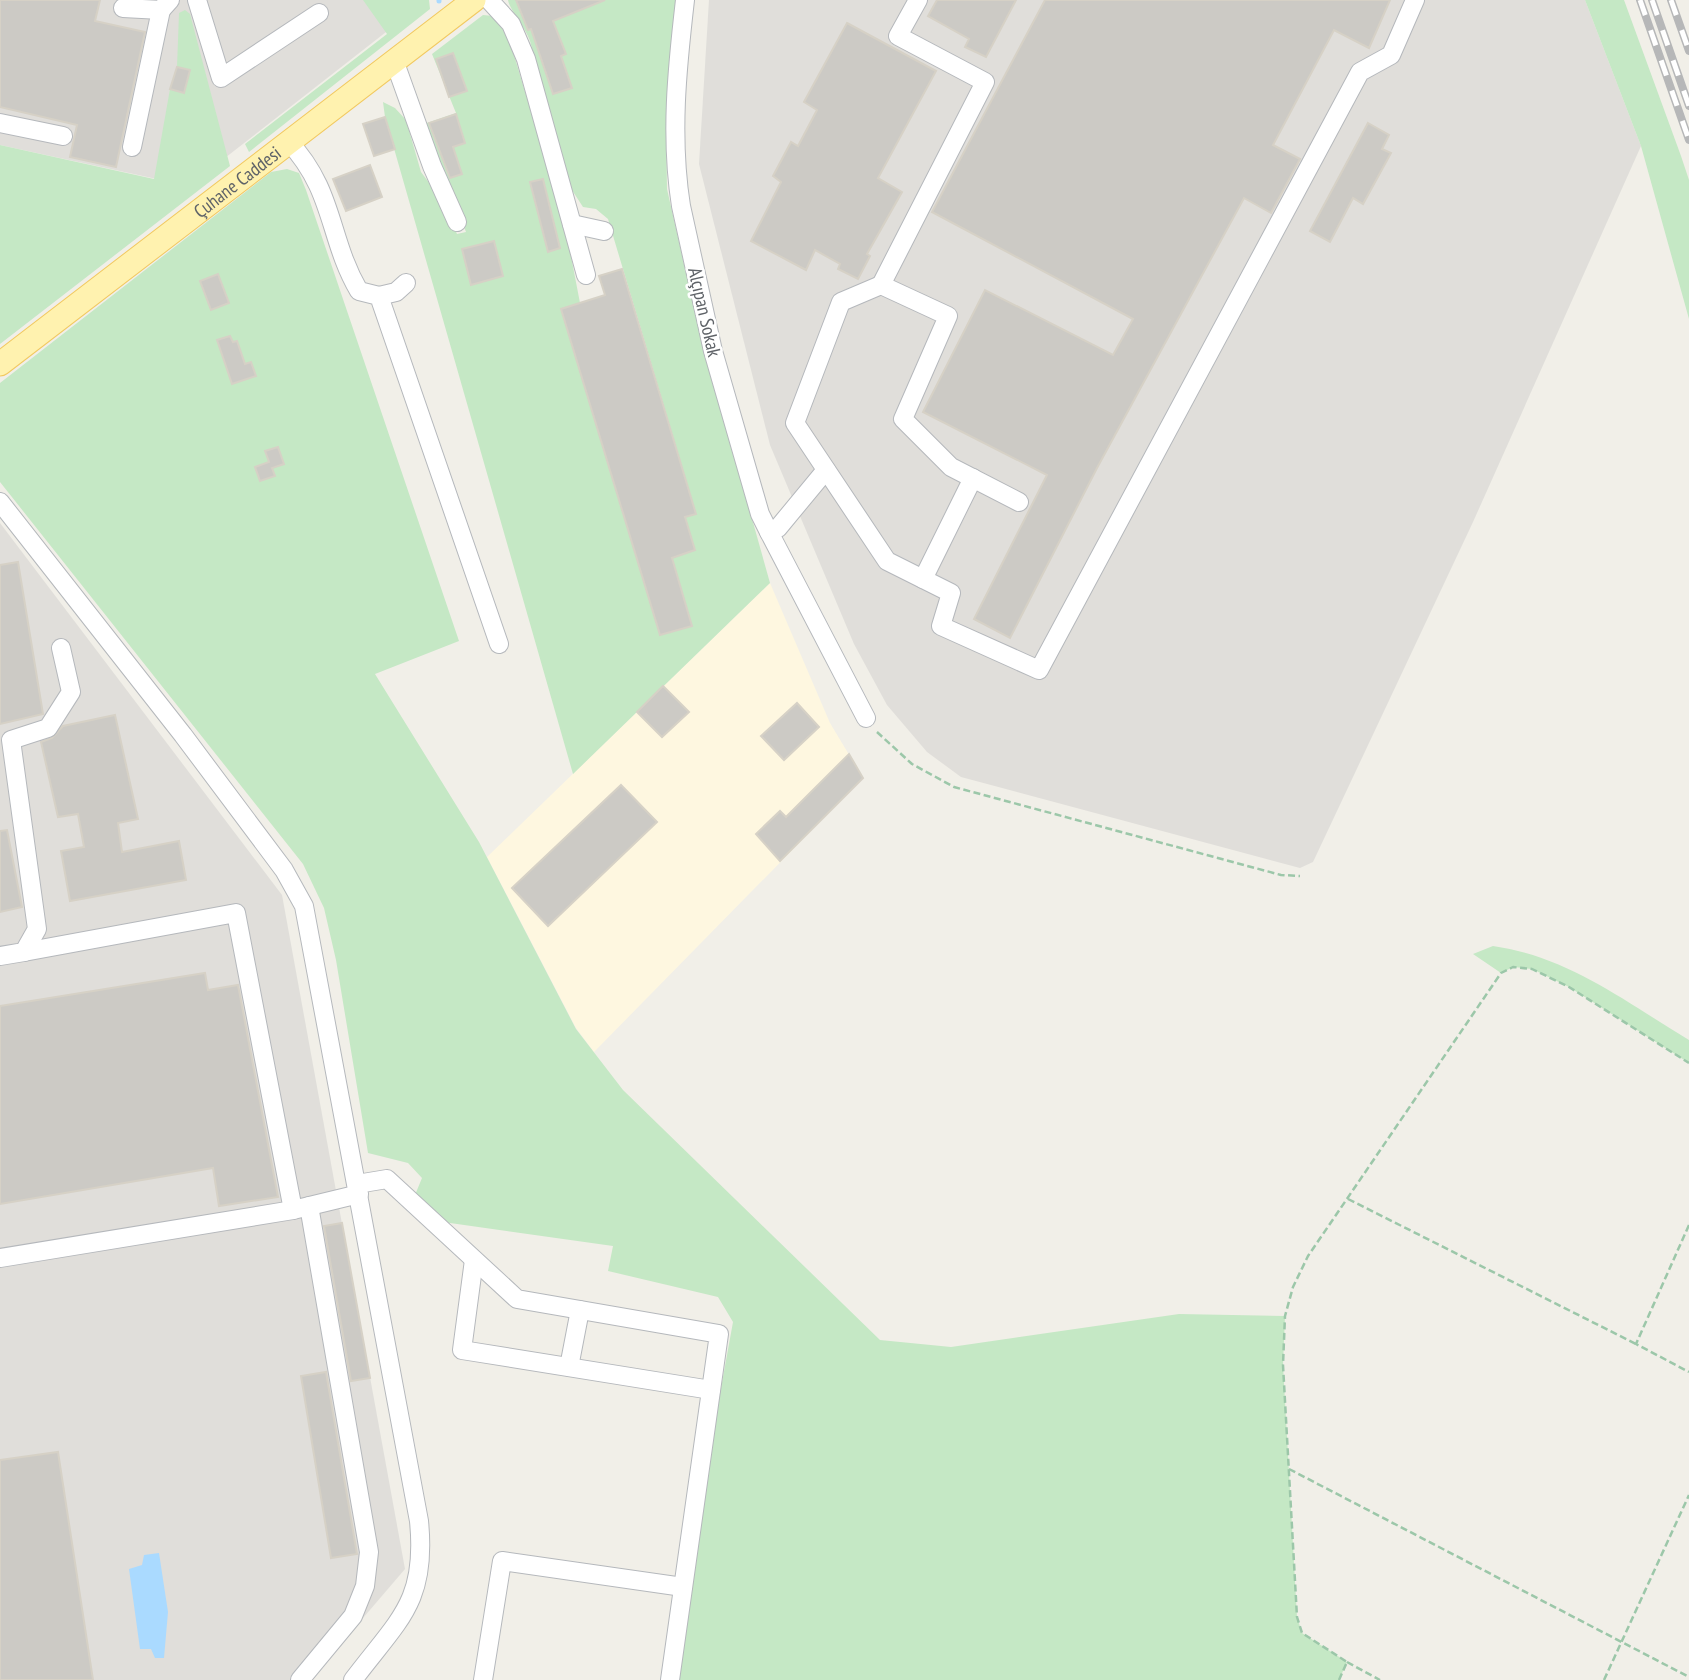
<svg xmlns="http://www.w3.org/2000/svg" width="1689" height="1680" font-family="'PT Sans Narrow',sans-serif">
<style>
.commercial{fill:#fef7e0}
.industrial{fill:#e0deda}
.green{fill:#c5e8c5}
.water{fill:#aadaff}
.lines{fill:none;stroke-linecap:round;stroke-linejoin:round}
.stream{stroke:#aadaff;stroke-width:5}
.building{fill:#cccac5;stroke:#d6d1c6;stroke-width:2}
.minor-casing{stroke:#b5b8bc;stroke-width:20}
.major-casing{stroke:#f2c960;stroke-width:25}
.path{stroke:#9cc7a9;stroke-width:2.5;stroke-dasharray:7 3.5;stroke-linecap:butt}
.minor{stroke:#fff;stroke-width:18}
.major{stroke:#fff2af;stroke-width:23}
.rail-casing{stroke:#b6b7b8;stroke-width:8}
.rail{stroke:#fff;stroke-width:5;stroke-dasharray:16;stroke-linecap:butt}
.labels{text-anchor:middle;stroke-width:5;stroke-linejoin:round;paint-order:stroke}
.street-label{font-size:19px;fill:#5f6368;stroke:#fff}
</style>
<rect width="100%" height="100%" fill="#f1efe8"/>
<!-- commercial -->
<polygon class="commercial" points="770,583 830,723 863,778 594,1052 576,1028 487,857"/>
<!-- industrial -->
<g class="industrial">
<polygon points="0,0 427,0 189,186 0,145"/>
<polygon points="709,0 1585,0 1641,146 1473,522 1313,862 1300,868 961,777 927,752 887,705 854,644 770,445 699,164"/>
<polygon points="0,523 282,895 405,1569 310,1680 0,1680"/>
</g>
<!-- green -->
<g class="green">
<polygon points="363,0 429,0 430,9 249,152 245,144 387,34"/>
<path d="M508,0H679L666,124L667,189L698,326L770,583L573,774L385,117L383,102L395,108L406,120L421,172L442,200L457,234L466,232L424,124L456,113L432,54L483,15L493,16L508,35L565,225L580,303L561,309L660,635L692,625L672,558L694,550L685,517L696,513L608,219L596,209L583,207L570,187L530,41C525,26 509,9 508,0Z"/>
<polygon points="1585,0 1624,0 1681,156 1689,180 1689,319 1641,146"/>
<polygon points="185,10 190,14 230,166 0,344 0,145 154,179 170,89 184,93 189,70 177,67 179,13"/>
<polygon points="287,169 299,173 306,190 459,641 375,674 479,842 576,1029 623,1090 880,1340 951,1347 1179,1314 1285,1316 1283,1365 1297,1617 1302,1633 1347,1662 1339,1680 678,1680 713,1432 733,1322 718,1297 608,1271 613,1246 443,1222 415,1195 422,1178 408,1163 368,1153 336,960 324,908 303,864 0,482 0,383 271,172"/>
<path d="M1493,946C1569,957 1624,1001 1689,1040V1063L1569,987L1532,969L1513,967L1501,973L1473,954Z"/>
</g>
<!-- water -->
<polygon class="water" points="159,1553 168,1612 164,1658 155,1658 151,1649 140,1649 129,1569 142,1565 144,1555"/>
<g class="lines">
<!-- stream -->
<polyline class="stream" points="439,0 439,1"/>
</g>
<!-- building -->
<g class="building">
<polygon points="0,0 100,0 95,21 145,32 116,167 70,157 77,125 0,107"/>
<polygon points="516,0 605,0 553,21 566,54 561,56 572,88 553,94 531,29 528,30"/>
<polygon points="937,0 1016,0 986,57 965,47 969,39 928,16"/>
<polygon points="1045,0 1390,0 1369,48 1334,30 1273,145 1300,159 1271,213 1244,198 1097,468 1010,638 974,619 1047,475 923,412 985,290 1113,355 1133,319 932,212"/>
<polygon points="847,23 936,71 878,178 902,192 867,254 870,256 858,279 838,269 840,264 815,250 806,270 751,241 781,182 773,176 791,142 798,146 817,110 804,102"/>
<polygon points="453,53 467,91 449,97 436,59"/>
<polygon points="177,67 190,70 184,93 170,89"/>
<polygon points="456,114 465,143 453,147 462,174 450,178 429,123"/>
<polygon points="385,117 395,149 374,156 363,124"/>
<polygon points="1368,123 1389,135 1382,149 1391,153 1363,204 1353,198 1330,242 1310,231"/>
<polygon points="370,165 382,197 346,211 333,179"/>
<polygon points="543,179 560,248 548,252 530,182"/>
<polygon points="494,241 503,276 471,285 462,249"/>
<polygon points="622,269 696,514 685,517 695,550 672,558 692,626 660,635 561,309 605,295 599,276"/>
<polygon points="218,274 229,303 211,310 200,281"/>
<polygon points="230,336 233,342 237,341 245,364 251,362 256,376 232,384 217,340"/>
<polygon points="278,447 284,464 272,468 275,476 260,481 255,467 269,462 265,451"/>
<polygon points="18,562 43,714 0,724 0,565"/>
<polygon points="663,686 689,712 662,737 637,712"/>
<polygon points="797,703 819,727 784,760 761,736"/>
<polygon points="115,715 138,819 118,823 122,852 179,841 186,880 70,901 61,851 84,847 78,814 58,817 41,742 52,738 63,726"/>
<polygon points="849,754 863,778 780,861 756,834 780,811 786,817"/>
<polygon points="621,785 657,822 548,926 512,888"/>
<polygon points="7,830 22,907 0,912 0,831"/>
<polygon points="205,973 208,990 238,985 278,1197 219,1206 213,1168 0,1204 0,1006"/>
<polygon points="342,1223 370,1378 351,1381 324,1226"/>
<polygon points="326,1372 357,1554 331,1558 301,1376"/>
<polygon points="58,1452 93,1680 0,1680 0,1460"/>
</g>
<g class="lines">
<defs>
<g id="minor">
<polyline points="197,0 221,78 319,13"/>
<polyline points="489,0 511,24 526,59 586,275"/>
<path d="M685,0C677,69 670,137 681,206L713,351L760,514L769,532L778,528L826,470"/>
<polyline points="918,0 898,36 985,82 881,285 948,316 903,419 951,467 1019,502"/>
<polyline points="123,8 161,10 170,0"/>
<polyline points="394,60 432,166 457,222"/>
<polyline points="0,123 63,136"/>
<path d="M288,141C335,191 328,238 359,291L379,296L499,644"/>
<polyline points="132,147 161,10"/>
<polyline points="572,224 604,231"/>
<polyline points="881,285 841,302 795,423 887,561 951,593 941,626 1039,670 1360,72 1391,55 1415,0"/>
<polyline points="379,296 396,292 406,283"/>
<path d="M0,502L183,735L284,870L304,906L419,1521C427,1602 399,1619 353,1680"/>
<polyline points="769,532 866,718"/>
<polyline points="923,579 973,478"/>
<polyline points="24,952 236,913 293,1210 359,1194"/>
<polyline points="0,956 24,952 37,929 11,740 48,728 71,692 61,648"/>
<polyline points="357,1184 387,1179 517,1299 719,1334 670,1680"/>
<polyline points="0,1258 293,1210"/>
<polyline points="474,1260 462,1350 711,1390"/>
<polyline points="569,1367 580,1310"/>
<polyline points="300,1680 353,1616 365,1586 369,1552 309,1206"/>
<polyline points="483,1680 502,1561 683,1587"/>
</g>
<g id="major">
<path id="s1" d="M0,364L474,0"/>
</g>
</defs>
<!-- minor casing -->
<use href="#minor" class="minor-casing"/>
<!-- major casing -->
<use href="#major" class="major-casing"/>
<!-- path -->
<g class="path">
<polyline points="877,732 912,764 954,787 1281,875 1300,876"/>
<polyline points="1348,1199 1636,1344"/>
<polyline points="1689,1225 1636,1344 1689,1372"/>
<polyline points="1289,1469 1689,1677"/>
<polyline points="1347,1662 1380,1680"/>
<polyline points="1339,1680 1347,1662 1302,1633 1297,1617 1283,1365 1285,1316 1293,1287 1308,1256 1501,973 1513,967 1532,969 1569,987 1689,1063"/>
<polyline points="1604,1680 1689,1495"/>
</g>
<!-- minor -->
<use href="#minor" class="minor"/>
<!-- major -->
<use href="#major" class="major"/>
<defs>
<g id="rail">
<polyline points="1640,0 1689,140"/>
<polyline points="1652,0 1689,106"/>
<polyline points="1671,0 1689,51"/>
</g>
</defs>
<!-- rail casing -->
<use href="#rail" class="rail-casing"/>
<!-- rail -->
<use href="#rail" class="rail"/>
</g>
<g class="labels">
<!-- street labels -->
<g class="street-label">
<text dy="7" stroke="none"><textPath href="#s1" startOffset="299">Çuhane Caddesi</textPath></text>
<text transform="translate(705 312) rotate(77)" y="7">Alçıpan Sokak</text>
</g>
</g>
</svg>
